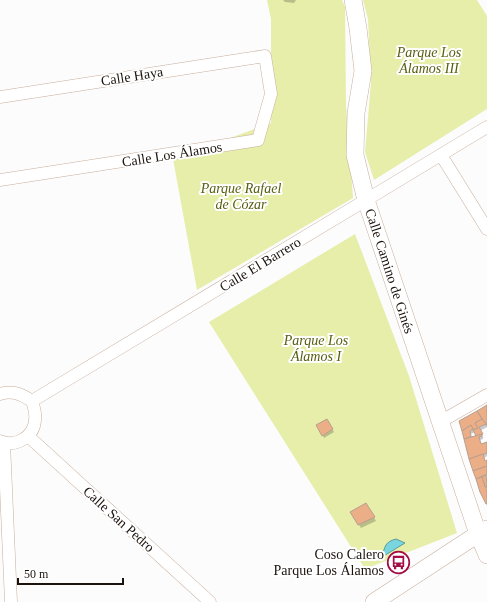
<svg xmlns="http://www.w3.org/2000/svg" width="487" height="602" font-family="Georgia,serif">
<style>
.green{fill:#e6eea9}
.water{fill:#79d6df;stroke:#5d9ba0}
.shadow{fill:#0003;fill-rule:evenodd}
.building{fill:#ebae86;stroke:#b99f8e}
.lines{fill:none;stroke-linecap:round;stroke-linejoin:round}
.street-casing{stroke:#c8ae9c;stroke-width:13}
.secondary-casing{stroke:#c8ae9c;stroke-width:18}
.street{stroke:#fff;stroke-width:12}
.secondary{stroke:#fff;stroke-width:17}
.labels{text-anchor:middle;stroke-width:4;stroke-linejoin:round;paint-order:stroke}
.park-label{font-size:14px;font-style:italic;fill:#585d10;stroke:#fff}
.street-label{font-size:14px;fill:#1c120c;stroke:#fff}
.poi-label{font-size:14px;fill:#1c120c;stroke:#fff;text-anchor:end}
</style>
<rect width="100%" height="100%" fill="#fcfcfc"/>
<!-- green -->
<g class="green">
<polygon points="267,0 342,0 345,7 346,105 353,198 197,290 173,159 271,123 271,19"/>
<polygon points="363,0 477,0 487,16 487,109 374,180 365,152 371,83 368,19"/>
<polygon points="355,234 409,376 457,533 365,569 209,322"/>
</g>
<!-- water -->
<path class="water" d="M396,539L405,543L382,557C385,546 385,542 396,539Z"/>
<!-- shadow -->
<g class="shadow">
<polygon points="283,0 296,0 294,3 285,2"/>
<path d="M487,406V427L480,431L483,437V439L480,440L481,444L487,443V456L484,458L485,462L487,461V503L481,491L470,458L460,422ZM475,432L478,436L472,438L471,434Z"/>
<polygon points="327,420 334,432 324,438 318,425"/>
<polygon points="366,504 376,521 361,528 351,512"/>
</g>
<!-- building -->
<g class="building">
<polygon points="487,405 487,426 477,411"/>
<polygon points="477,411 482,419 475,423 478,428 473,430 471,425 462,431 459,421"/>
<polygon points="327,419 333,429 322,436 316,425"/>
<polygon points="482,419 486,424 479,427 483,434 476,436 473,430 478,428 475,423"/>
<polygon points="471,425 473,429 470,431 471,437 464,439 462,431"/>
<polygon points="482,434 482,436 479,437 481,444 487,442 487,453 469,459 464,439"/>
<polygon points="483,454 485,461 487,460 487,466 473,471 469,459"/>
<polygon points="487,466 487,474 476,479 473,471"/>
<polygon points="486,475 487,486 485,487 482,477"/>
<polygon points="482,477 485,487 487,487 487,504 486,504 480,492 476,479"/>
<polygon points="366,503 375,517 358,525 350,512"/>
</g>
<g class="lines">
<defs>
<g id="street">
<polyline points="0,97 265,56 271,94 258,140 0,180"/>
<polyline points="441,155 487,229"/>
<path d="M0,394C13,390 21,394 32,401C34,407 36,414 35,420C34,437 15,448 0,441"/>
<polyline points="32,401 366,200 487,127"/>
<polyline points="440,422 487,395"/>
<polyline points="28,436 210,602"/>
<polyline points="4,443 11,602"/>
</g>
<g id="secondary">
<polyline points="353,0 358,28 363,71 356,113 355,155 366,200 478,534 486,552 487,555"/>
<polyline points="374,602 478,534 487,529"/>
</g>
</defs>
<!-- street casing -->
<use href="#street" class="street-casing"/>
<!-- secondary casing -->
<use href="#secondary" class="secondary-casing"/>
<!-- street -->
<use href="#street" class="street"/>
<!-- secondary -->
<use href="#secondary" class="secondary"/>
</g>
<!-- icons -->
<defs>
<symbol id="bus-ring" viewBox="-11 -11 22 22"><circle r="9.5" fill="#fff" stroke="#a40c44" stroke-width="1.5"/><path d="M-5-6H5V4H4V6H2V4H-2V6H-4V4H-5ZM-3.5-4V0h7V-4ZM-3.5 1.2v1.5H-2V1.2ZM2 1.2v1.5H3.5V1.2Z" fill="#a40c44"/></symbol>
</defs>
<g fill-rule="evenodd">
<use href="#bus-ring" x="386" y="550" width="25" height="25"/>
</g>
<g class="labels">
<!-- park labels -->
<g class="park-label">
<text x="429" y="57">Parque Los<tspan x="429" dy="16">Álamos III</tspan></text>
<text x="241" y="193">Parque Rafael<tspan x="241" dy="16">de Cózar</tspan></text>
<text x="316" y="345">Parque Los<tspan x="316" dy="16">Álamos I</tspan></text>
</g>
<!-- street labels -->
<g class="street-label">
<text transform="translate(132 76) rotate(-9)" y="5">Calle Haya</text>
<text transform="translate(172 154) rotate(-9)" y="5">Calle Los Álamos</text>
<text transform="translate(260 264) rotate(-31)" y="5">Calle El Barrero</text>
<text transform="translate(390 271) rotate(72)" y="5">Calle Camino de Ginés</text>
<text transform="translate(119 519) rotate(42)" y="5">Calle San Pedro</text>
</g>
<!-- poi labels -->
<g class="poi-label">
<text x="384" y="559">Coso Calero<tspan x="384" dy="16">Parque Los Álamos</tspan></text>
</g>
</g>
<!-- scale -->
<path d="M18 578v6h105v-6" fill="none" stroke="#1c120c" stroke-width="2"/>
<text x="24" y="578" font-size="12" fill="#1c120c" stroke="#ffffff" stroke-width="3" paint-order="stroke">50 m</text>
</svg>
